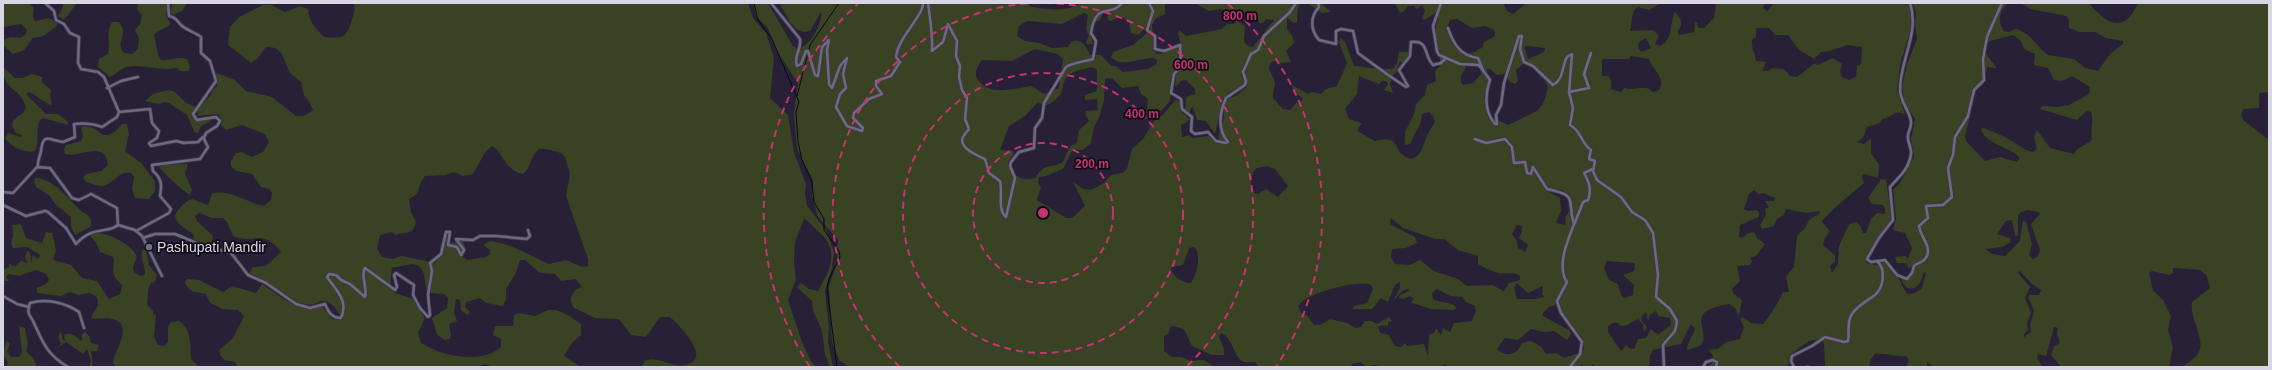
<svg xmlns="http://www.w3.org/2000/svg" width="2272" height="370" font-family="Arial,sans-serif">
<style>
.green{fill:#394223;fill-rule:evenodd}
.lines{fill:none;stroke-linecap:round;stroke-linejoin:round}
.stream{stroke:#000d12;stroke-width:1}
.minor-casing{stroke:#403a4e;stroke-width:4}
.minor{stroke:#6f6883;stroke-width:2.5}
.ring{fill:none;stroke:#c53470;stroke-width:2;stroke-dasharray:7 5}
.worship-dot{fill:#6b7280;stroke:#0f0c16;stroke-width:1.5}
.labels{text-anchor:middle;stroke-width:3.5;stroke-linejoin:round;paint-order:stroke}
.poi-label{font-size:14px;fill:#d8d5e4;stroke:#0f0c16;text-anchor:start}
.centre{fill:#c53470;stroke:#0f0c16;stroke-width:2}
.ring-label{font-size:12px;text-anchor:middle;font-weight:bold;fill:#c53470;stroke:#0f0c16;stroke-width:3.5;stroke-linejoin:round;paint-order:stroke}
</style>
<rect width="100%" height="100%" fill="#272037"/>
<!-- green -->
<g class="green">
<polygon points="4,3 29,3 34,8 33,17 35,21 49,18 57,23 57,26 43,36 33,38 24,50 13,54 3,45 3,40 10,37 20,38 26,34 27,30 21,24 3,27"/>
<polygon points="63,3 77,3 64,20 58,16 63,7"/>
<path d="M138,3H167L168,6L166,16L170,23L169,26L158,31L154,35L158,54L161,60C170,61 178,56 187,59L190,66L189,71H181L176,68C160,72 143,63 126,67C120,69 116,74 110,77L98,67L99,59L108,54C111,42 105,34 112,22H119C130,36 114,41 124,53L132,54L138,49L139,38L135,30L140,24L142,15L137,9Z"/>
<polygon points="172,3 187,3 182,11 173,15 171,14"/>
<path d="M354,3H748L753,18L766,33L774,58L770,98L788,115L794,152L806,184L805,193L807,206L826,230L834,252L832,268L825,291L829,328L828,342L833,367H830L825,355L822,330L813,311L812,301L797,287L801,283L809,289L818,291C830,269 841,251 818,231C813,227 810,221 804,219L795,242L794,260L796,280L788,300L802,342L811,361L816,367H641L645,361C659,355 671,368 685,365C714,360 679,325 670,317H660L646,337L631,335L619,319L595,318L574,308L571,302V297L575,290L582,287L576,279L561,281L555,274L540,273L525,260H520L516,273L506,289V299L503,306L486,303L480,298L466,302L465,307L470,312L467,315L461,310L460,300L456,299L454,312L457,321L449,324L451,335L450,339L445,340L437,335L432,318L447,308L448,298L444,294L431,293L427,291C424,284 426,278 423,272C416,257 402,269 392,267L390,288L395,293L413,299L425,318L418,333L421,343C442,356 480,365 501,347V339L493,335L495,326H513L514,315L519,313L535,316L548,310H556L568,315L581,324V335L572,343L564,356L581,367H493L485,364L476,367H238L235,362L224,360L220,355L219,350L233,338L244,316L238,310L223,309L210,303L206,294C197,292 188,293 185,282L187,279L199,280L223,292L232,286L256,293L262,284C280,295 299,315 322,306L332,319L343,320L334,306L328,302L321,301L312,305L299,303L264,280L249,273L253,267L266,266L281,252C263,228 253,245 233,236L227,222L223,218H212L199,213L195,216L197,221L213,236L211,245L201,243L193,239L194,235C186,228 167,221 179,209C183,205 186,201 192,199L208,205L212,194C228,188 247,203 264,206L271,200L272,193L269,189L261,187L252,174L236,171L231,166V161L236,153L242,152L252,157L263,152L269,142L265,134L242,125L226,130L221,125L222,120L218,114L198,116L197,109L211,95L212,90L217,86L216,73L235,80L246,91L272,97L296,116H304L313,110L310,103L304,95L301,82C298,79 294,77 291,74C283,62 285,46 266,47L257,59L251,63L228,45L230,27L239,17L263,5H272L285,12L300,6L308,9C309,21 315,28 324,37C342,39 347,38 352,19C354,13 355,9 354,3ZM492,146C502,150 504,170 522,174C531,170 530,156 539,149H546L561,153L565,157L570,174L566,196L588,259V266L582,267L566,260L549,264C531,256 510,243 490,241L483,245L490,250V254L486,257L467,260L463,257L466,250L463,241L460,239L454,243H449L450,233H448L441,255L435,263L402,256L392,259L382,257L377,248L380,235L392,232L396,235C408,231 412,236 416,222L411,212L409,199L417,194L421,182L425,176L445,175L454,172L463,176L473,174L486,151Z"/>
<path d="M753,3H768L793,46L798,49C810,46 823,23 821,12L810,31C791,36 788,13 778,3H1028L1030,6C1041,10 1071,12 1080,3H1165V14L1155,19L1152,25L1154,51L1157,54H1161L1181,45L1178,34L1179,30L1186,36L1222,29L1227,24H1234L1237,20L1245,26L1244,42L1248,46L1253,47L1274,20L1266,19L1263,23H1260L1253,12L1228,14L1221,9L1209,11L1194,3H1301L1298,7L1297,22L1294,23L1287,18V29L1293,37L1294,43L1286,51L1291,62L1281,63L1275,61L1270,63L1269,69L1275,82C1273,103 1269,92 1283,109L1290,110L1296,103L1302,101L1303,98L1298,95L1292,87V85L1308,94L1312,92L1321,94L1326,89L1337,86L1347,63L1339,42L1341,38L1345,42L1354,66C1368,66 1379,72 1394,68L1397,63L1399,52H1406L1409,51L1408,60L1399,63L1397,72L1393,75L1390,84L1393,93L1384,90L1388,84L1386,81H1382L1379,84L1359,76L1357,94L1345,109L1349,119L1362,123L1358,129L1359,132L1375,141L1385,139L1393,141C1397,145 1398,151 1402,154C1416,167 1423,149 1426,138C1428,132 1432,127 1435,122L1433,116L1429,112L1422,114L1421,122L1410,144L1405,145V132L1414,114L1416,104L1425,95L1427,85L1436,81L1435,71L1442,64L1436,49V27L1439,13L1437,12L1424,20L1422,18L1425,11L1422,5L1417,9L1414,6H1408L1403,12L1400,13L1395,3H1507L1504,4L1507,11L1513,14L1526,3H1661L1649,10L1638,7C1630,12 1633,22 1630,31L1653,30L1659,36L1655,44L1660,46C1674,39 1669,23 1675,12C1681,18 1684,24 1678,31L1679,35L1694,32L1695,22L1697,23L1699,28H1704L1714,18L1716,4L1711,3H1765L1763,8L1767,11L1774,3H1908L1912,14L1911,29L1900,65L1897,90L1905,115C1894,108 1893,118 1882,119L1880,123L1867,127L1863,138L1857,142L1864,144L1871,138V153L1879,165L1878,178L1864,174L1862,177L1864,183C1857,189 1824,216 1822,222L1830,231L1825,238L1823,245L1835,255V261L1830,266L1832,273L1838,264L1839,246L1849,224L1856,222L1860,225L1863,233H1866L1871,219L1877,213L1885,214V209L1883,205L1872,204L1868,198L1881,179L1886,180L1892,217L1866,260L1867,263L1880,266L1882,262L1885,261L1899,279L1906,293C1913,295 1917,292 1922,288L1926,273L1924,272C1921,282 1918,291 1907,288L1902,282V279H1910L1913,273V267L1908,268L1906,263H1897L1895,257L1905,256L1908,259L1912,248L1905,233L1893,230L1896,219L1893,190L1900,183L1914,157L1911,139L1915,119L1905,104L1902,87L1907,64L1917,39L1915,25L1916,12L1912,3H2009C1999,10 1997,21 2004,31L2008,32L2016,29C2031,33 2036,46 2048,55L2074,59L2085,68L2098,71L2110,54L2123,44V41L2106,38L2095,32H2079L2069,28V20L2066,16L2031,9L2020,3H2089C2106,24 2124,35 2138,3H2269V92L2259,93V108L2243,109L2241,114L2243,120L2269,140V367H2182C2187,363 2193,360 2197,355C2208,341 2189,319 2192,302L2210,288L2207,276L2200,270L2173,268V273L2169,275L2152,271L2149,273L2153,290L2163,300L2171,316L2168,330L2173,347L2169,367H2061L2051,355L2054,346L2060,343L2057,334L2058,328L2054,327L2046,356L2038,354L2037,358L2043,367H1939L1932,366L1927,362V367H1906L1909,360L1906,356C1896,357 1887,353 1875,354L1870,360L1869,367H1825L1824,343L1820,339L1809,341L1790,355L1788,367H1706L1713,363V356L1709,350L1718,349L1726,342L1740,339L1744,327L1740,319L1743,317L1751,323L1763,324C1771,314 1778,303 1783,292H1789L1786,276L1794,267L1797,236L1805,228L1809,220L1820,213L1819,211L1807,213L1786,209L1784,215L1777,219L1774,226L1762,229L1760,225L1766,215L1765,209L1769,207L1765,201H1774L1775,198L1763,193L1758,194L1754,190L1749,194L1744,209L1748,211L1757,210L1759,213V217L1740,225L1739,236L1742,238L1747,234L1754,232L1757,238L1765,244L1756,256L1750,258L1752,261L1750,265L1737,266L1740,281L1732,289L1734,294L1742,300L1739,316L1735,308L1729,304C1680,312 1714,331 1700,346L1687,350C1687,341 1694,336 1695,328L1691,324L1681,344L1653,350L1650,356L1649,367H1596L1593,364L1590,367H1584L1582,364L1579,367H1447L1445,364L1441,367H1384L1374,365L1367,367L1360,362L1352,364L1351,367H1259L1255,362C1251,362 1246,363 1242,361C1234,357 1233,338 1221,333L1219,336L1224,349V355H1212L1192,346C1185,334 1189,328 1171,326L1168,334L1164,336V351L1172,357H1182L1191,361L1204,360L1213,366L1219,367H849L839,360L832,342L829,287L837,261L838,240L818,217L812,196L813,180L797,149L794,114L798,83L776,50L768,28L756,16ZM1084,13L1088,15L1086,29L1089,36L1086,42L1087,44H1093L1090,33L1092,23L1100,20L1103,13H1107L1108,20L1111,21C1119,17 1121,15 1129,22L1131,33L1138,35L1144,29L1147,33L1133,45L1113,52L1111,57C1121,69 1140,57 1153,58L1157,60V64L1148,69L1123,72L1116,66H1111L1101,55H1090C1086,47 1082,37 1071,42L1068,47L1052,48L1039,43L1025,41L1017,36L1019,26L1027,21L1062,24ZM1457,19L1472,28L1485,26L1494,30L1495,36L1484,42L1482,48C1477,49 1476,52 1471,53C1457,57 1449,39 1447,29L1450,20ZM1756,28H1769L1775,35H1788L1799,50L1814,59L1821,52L1830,51L1847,45L1862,47L1861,64L1857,66L1856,77L1849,80L1842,77L1840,72L1842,64L1833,58L1817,65L1815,63L1797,77L1790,76L1784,69L1773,68L1768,71H1762L1766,62L1756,61C1755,53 1751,47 1752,40L1756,37ZM2013,35L2021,41L2024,49L2035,54L2034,65L2048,68L2054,80L2062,81L2072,76L2090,87L2089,94L2069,105L2058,107L2042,106L2040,109L2077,120L2087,111L2091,112C2094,122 2090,130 2092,140C2085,146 2078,146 2074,154L2050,148L2037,130L2034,137L2037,149L2033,152L2026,150L2005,137L1984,128L1981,129C1984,144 2011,147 2020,158L2017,162L2000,157L1985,161L1966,141L1965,137L1976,90L1983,85L1987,67L1996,68V67L1986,54V45L1990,41ZM1646,38L1651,48L1641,52L1638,48L1639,42ZM1527,46L1545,48L1544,52L1528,59L1524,47ZM1035,49L1058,54L1063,59L1059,88L1044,94L1032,86C1015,88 989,97 978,80C973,73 978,66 982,60L1012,61ZM1631,56L1649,59C1652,70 1667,78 1659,90L1653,92C1644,83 1635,92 1624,88L1621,92L1611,89V81L1609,76H1602V59H1629ZM1245,63L1247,87L1237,95L1227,100C1223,107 1225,114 1223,122C1220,130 1218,134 1219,144L1209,136L1192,138L1190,135L1182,137L1181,125L1187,122L1189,119L1180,110V101L1175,100L1163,115L1154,121L1143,139L1132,149L1127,169L1122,173L1111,175L1104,183L1091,190L1083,189L1073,182L1085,206L1072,218H1066L1037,200L1041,187L1038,183L1039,177L1046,176L1063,169L1073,149L1083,150L1091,143L1094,127L1099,118L1104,100L1105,79L1112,78L1122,88L1138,86L1141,94L1148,99L1146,119L1149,118L1150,110L1156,109L1161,111L1170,101L1173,73L1176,76L1175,87L1181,81L1186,80L1195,89V94L1186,97L1185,111L1190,113V109L1193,107L1197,120L1206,121L1215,134L1223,100L1229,93L1243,86L1245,81L1241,74ZM1523,64L1533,68L1546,82L1548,88L1543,104L1537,111L1508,125L1490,116L1484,98L1488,82L1487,69H1490L1497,75L1505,74L1510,82L1515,84L1518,81L1516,70ZM1475,65L1480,69L1481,74L1473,83L1463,85C1457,77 1465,72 1466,66ZM1090,67L1097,69V91L1085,95V100L1097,99L1098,110L1086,111V116L1089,121L1079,130L1077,143L1070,146L1063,162C1048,170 1047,161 1035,178C1023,182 1009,175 1008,162L1014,154L1013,151L1000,150L1009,126L1025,116L1038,102C1046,106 1047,106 1054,101C1067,91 1059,87 1067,77C1074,69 1082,71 1090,67ZM1266,166L1275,169L1288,186L1278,197L1266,189L1258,194L1254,193L1251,183L1253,172L1257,168ZM1546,187L1562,190L1571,196L1572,206L1565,218L1566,219L1565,225L1556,223L1561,211L1560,198L1544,189ZM2028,210L2038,212L2040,214L2031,224L2040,250L2038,256L2033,259L2029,255L2032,244L2026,222L2023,221L2020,241L2005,256L1992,254L1985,249L2002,247L2011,242L2010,238L1997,234L2006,221L2012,220L2015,235L2018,236V215L2021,212ZM1391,218L1403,228L1435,239H1444L1458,250L1478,256V264C1484,267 1491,271 1498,273C1507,275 1512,271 1520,276V280L1509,283L1504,291L1492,285L1467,286L1458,279L1434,271L1420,260L1410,265L1395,264L1391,257L1392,249L1406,248L1417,243L1415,237L1390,224ZM1517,225L1522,226V231L1519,238L1528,245L1525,252L1518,248L1517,241L1512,234ZM1194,247C1202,254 1197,274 1191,283C1183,284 1173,276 1171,269L1172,267L1183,265L1189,248ZM1607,261L1635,263L1634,271L1623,275L1634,285L1633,295L1624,298L1621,295L1618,284L1609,280L1604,268ZM2020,271L2031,283L2041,290L2039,295H2030L2028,297L2034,311L2030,325L2031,332L2026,335L2025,340L2024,334L2028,330L2027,323L2031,313L2025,298L2030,287L2018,273ZM1400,282V288L1393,301L1402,291L1408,289L1409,291L1400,295L1399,298L1403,299L1410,296L1414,299L1411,302L1412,303L1431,309L1453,310L1457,308C1450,300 1441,304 1433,299L1432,293L1437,289L1450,296L1462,297L1466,302L1475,306L1476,311L1472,321L1454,323L1450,332L1443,328L1441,335L1436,328L1434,333L1429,335L1428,356L1424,344L1407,346L1405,343L1401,347L1395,346L1389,335L1380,333L1378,327L1382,325L1388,326V322L1392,321L1389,317L1377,324L1371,321H1365L1361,327L1356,328L1347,323L1330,319L1320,325H1314L1307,315L1301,313L1298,306C1304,294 1357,279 1371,285L1373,289L1367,303L1354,306L1353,309H1372L1381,298L1388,302L1395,285ZM1517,283L1528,293L1543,286L1542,294L1544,297L1536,299H1517L1514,287ZM1556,305C1561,322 1592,337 1582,352L1564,358L1556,353L1546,354C1543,348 1536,341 1528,341L1521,344C1518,355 1506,358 1497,349L1505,338L1518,340L1531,329L1544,332L1554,331L1567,340L1571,334L1569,330L1543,316V313L1549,307ZM1656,311L1659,316L1670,318L1671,325L1659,334L1655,333L1651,329L1646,338L1638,339L1634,349L1629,348L1626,345L1621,351L1608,332V326L1613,323H1618L1620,326L1627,325L1638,319L1643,324L1644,332L1647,327L1641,320L1642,316L1646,312L1648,321L1650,315Z"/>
<polygon points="1307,3 1321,3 1331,12 1322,13"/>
<path d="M3,67L15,78H22L32,74L42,77V82L51,90L50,96L52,104L51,105C42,102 38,96 29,92L26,94L46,114H58L68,122V125L43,118L40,120C35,130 40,141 35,151C25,154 10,146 5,138L8,133L20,137L22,135L16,133L12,126L13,120L23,113L26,108C20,85 3,93 3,67Z"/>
<path d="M168,90C176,91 178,95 184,101C187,104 192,104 195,107L192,114L198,121L210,119L211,121L201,126L198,133H195L187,115L169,103L163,102L160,104L145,101L153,94Z"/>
<path d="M122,124H127L129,134L125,151L141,163L155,181V191L149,199L135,198L132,189L134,177L131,173C117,171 114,185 102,186C97,186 91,183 86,182L83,178L86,174L101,171L108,165C105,138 78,159 65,154L64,149L66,145L81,141L83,136L81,127C100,121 100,150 122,124Z"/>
<path d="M188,164L185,174L192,190L190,195C185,193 159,169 158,165Z"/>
<path d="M35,178C53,178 69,199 80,210C83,213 88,214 90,218C92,221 91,224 90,227L75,235L71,226V217L55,204L50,196L36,187L34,181Z"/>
<path d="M21,224L26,238L42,243L46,232L52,233L56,250L53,260L71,265L82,278L97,281L109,299L120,294L122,286C120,282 115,279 114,275C111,269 116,264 113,257L100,252L96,243L90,235C99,227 132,244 136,255C138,259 134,263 133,267L134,272L141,276L145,275C146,266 139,259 143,249L146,250L149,265L157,275L155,282L151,283C146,291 149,297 147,305L153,311V314L156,315L154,337L158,345L164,346L168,342V326L171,322L179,321C192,330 190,344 191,359L199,367H117L113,363C113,352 133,328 116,320C107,316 99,320 91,318C93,310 102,307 96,296L89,293L79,295L70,292L61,296L37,293V288L46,284L49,280L46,274L36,270L19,276L8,274L6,277L9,281H4L5,286L3,284V267L5,269L9,267V263L14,267L21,261L28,263L25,257L27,251L30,252L31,263L33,255L37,259L40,257L39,254L27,247L13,248L11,244L13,235L12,225Z"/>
<polygon points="19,326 25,328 28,344 26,351 33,358 37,367 7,367 8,362 3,355 6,341 10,343 7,352 11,357 19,357 22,353"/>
<path d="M61,331L63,340H65L64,335C73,331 76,338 82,341V334L85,332L89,336L91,343L99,345L97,351H91L93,367H89L91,361L87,349L83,354L66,342L57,348L61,344L58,337Z"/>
</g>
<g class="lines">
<!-- stream -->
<g class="stream">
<polyline points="754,3 758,20 772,39 799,102 796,112 798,142 802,160 812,182 814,202 824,219 824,230 839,251 840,257 829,279 827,288 837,367"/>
<polyline points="797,96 810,45 839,3"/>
</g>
<defs>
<g id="minor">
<path d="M168,3L169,16C176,17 177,21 181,25C186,30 195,32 201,37V53L210,61L216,81L193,114L197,120L216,117L220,121L217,126L206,133L204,138"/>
<path d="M771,3L800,39C802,49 793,56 797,66L801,64L806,51H808L815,75L818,76L822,47L829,40L827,50L829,84L832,88L840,66L847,58L843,74L846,88L840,94L836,107L847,126L862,131L863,128L853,118L854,113L869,99L882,94L876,86V81L891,76L900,62L896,57C898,37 923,17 923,3"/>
<path d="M928,3C930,19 933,35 932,51L943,42L948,24L957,41L956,56L960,66L959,77L962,90L967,98L965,119L969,129C967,132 964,134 963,137C958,148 978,156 985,159L989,173L1000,181C1003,192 997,210 1006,217L1015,178L1010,166L1011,162L1019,152L1034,148L1035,128L1042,118L1044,103L1066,67C1071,63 1087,61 1093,59L1096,41L1091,33C1096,0 1111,18 1122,3"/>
<path d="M1149,3L1153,11L1147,30L1155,36V49L1164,51L1180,45L1181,66L1174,74L1171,93L1181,99L1182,109L1192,117L1191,131L1195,134L1208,132L1216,141L1226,143L1228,142C1217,129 1219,114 1226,98L1245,85L1246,81L1243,72L1251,54L1258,50L1264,36L1290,12L1296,3"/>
<path d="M1318,3L1319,7C1310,17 1310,29 1319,40L1336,44V31L1341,29L1353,31L1358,53C1374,65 1389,76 1406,87L1408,86L1399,70L1410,56L1411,42C1429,39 1424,57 1433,65L1441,63L1446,58"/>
<path d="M1441,3L1433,26L1437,51L1439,55L1460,64L1479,65L1490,80C1485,95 1484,111 1495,124H1497L1496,115L1501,105L1504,83L1519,36H1522L1520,49L1524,62L1533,66L1553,85C1565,78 1561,67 1567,57L1572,54L1569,92L1573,108L1570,125C1582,131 1581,144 1591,150L1589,159L1595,161L1593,171L1597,180L1621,197L1632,212L1645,220L1653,233L1658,275L1656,297L1670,309L1677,321L1675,331L1663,345L1664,367"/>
<path d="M1910,3C1920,33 1900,59 1900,90C1901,103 1909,110 1911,121C1912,127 1908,131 1908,136C1907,142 1912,148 1911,154C1909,169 1899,177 1890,187L1893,220L1879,238L1867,259L1871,262L1885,260L1897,275L1907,279L1912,273L1914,266C1917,263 1922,263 1925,259C1934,248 1920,237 1919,226L1928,218L1926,206L1943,205L1952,197L1948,168L1953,155L1955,137L1968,116L1974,90L1984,80L1983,59L1987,37L2002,3"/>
<path d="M1448,28C1453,44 1461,56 1478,58L1483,70"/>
<polyline points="107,88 121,81 138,77"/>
<polyline points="1569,92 1589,88 1584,74 1591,53"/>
<polyline points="119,112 150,109 152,123 159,131 157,138 149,143 151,146 176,141 184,143"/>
<path d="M1475,139L1486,143L1505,139L1512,147L1514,163L1525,162L1527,173L1531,174L1533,167L1547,189C1580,196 1566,199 1574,224"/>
<path d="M38,167C37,161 40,157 41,151C43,132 49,140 63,142L75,137L74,124C83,123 94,124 102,127L117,117L119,112L104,77L98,72L81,69L78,63L79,37L70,33L64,24L56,20L54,11L45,3"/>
<polyline points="3,192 13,193 37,167 50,168 72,198 79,200 91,194 117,208 118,225 135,230 142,236 162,276"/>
<path d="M3,205L26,216L45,211L48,212L66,228L76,244C93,225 108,234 118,225"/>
<path d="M136,231L169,213L171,209L160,196C162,185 162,179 153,171L152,165L200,159L208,147L203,137L198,142L183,143"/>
<path d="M143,238L155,234H175L199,244L231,253L248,275L266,283L296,304L310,308L325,304C328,311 331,318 341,318C349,301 336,290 327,277L329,274L336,275L341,280L350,284L365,297C368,288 360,276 365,268L395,290L397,287L394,275L396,273L414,285L413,295L420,308L428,317L430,315L428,295L432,271L430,263L441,254L446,232H450L448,245L457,247L461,255L464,250L456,239L473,240L480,236H496L527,239L530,236L528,230"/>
<path d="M3,296L17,304L29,307C27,314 30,315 33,321C43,342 46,354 68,367"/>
<path d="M29,307L30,303C46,298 66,303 79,312L84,328"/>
<path d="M1570,367L1580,354L1582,342L1561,313L1557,301L1567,282C1553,262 1576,223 1583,202L1588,200C1592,190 1589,182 1584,173L1593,169"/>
<polyline points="1703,367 1706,362 1713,360 1717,362 1716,367"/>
<path d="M1794,367L1791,361L1792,356L1812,346L1825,337L1844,342L1848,341C1850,332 1846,323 1852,314C1858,305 1867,301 1875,295C1884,287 1886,269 1877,261"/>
<polyline points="1807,367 1808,367"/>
</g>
</defs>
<!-- minor casing -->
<use href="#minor" class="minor-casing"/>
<!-- minor -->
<use href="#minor" class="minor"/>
</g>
<!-- distance rings -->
<g class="ring">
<circle cx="1043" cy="213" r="70"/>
<circle cx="1043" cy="213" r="140"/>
<path d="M900 367A210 210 0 0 1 1041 3M1045 3A210 210 0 0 1 1186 367"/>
<path d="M810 367A279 279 0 0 1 858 4M1228 4A279 279 0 0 1 1276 367"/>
</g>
<!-- markers -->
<circle class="worship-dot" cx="149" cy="247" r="4"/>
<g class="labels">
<!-- poi labels -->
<g class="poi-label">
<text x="157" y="252">Pashupati Mandir</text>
</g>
</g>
<circle cx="1043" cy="213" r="6" class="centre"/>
<g class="ring-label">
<text x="1240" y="20">800 m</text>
<text x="1191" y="69">600 m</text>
<text x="1142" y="118">400 m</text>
<text x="1092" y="168">200 m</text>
</g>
<!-- border -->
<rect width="2272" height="370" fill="none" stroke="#d8d5e4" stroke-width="8"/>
</svg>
